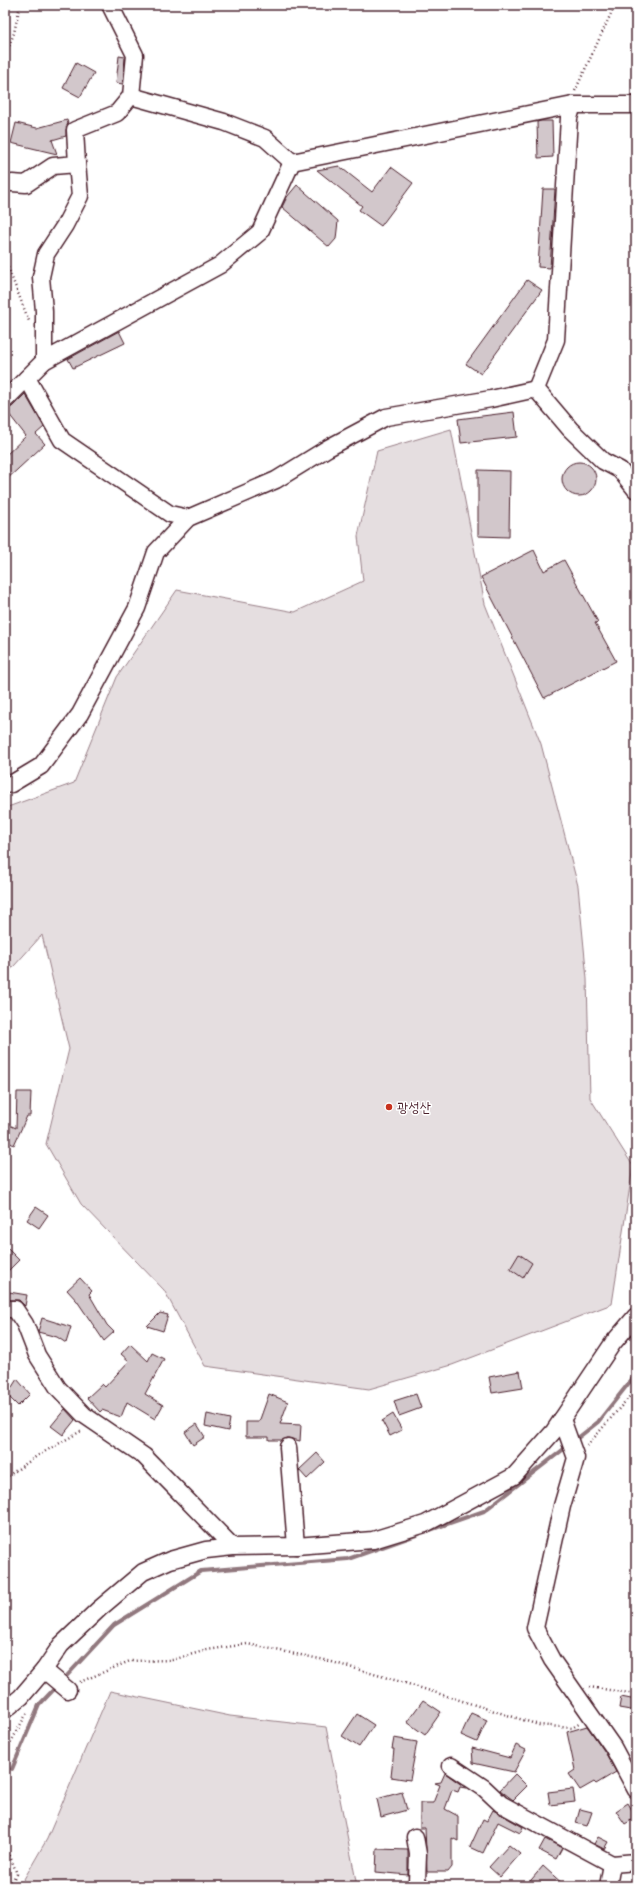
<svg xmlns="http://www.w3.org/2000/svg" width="641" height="1891" font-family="Pangolin,'Poor Story',sans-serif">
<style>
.green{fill:#e5dee0;stroke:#987e86}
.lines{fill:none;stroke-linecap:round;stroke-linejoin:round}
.stream{stroke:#91787e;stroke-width:4}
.building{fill:#d2c7cb;stroke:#4a1f2b}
.minor-casing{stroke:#4a1f2b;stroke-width:19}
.path{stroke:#4a1f2b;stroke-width:2.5;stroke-dasharray:1 3;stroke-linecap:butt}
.minor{stroke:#fff;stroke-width:16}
.poi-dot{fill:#c8321e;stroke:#fff;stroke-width:1.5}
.labels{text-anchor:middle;stroke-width:3;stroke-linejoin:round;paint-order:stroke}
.poi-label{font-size:14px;fill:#4a1f2b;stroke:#fff;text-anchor:start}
</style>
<rect width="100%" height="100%" fill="#fff"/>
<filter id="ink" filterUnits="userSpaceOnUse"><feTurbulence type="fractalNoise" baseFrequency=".025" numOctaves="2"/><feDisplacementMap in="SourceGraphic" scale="8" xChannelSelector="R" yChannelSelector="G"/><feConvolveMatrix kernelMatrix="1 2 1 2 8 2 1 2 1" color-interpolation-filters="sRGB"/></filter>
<g filter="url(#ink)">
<!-- green -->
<g class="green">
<polygon points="451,429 485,604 541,744 578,886 587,979 590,1098 633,1166 612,1304 452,1365 369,1389 205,1366 164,1290 81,1204 46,1144 69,1049 42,935 5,976 5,808 74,783 117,677 177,590 295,612 363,581 358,536 377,451"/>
<polygon points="110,1691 230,1716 326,1727 357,1886 20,1886 47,1839"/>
</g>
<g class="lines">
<!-- stream -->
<g class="stream">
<polyline points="574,1441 598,1422 636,1374"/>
<polyline points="427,1531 484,1511 569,1445"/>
<polyline points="62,1681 114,1625 201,1571 348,1559 419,1534"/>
<polyline points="12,1769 39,1705 57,1686"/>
</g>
</g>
<!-- building -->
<g class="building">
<polygon points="119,56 125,57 123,84 116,83"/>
<polygon points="76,63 94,73 80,97 63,88"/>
<polygon points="67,120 68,124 66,130 66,136 52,140 57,154 11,143 16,123 37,128"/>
<polygon points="541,121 552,121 553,157 538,158 537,122"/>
<polygon points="339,166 372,192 391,167 413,183 381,226 359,210 362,206 317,170"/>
<polygon points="297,185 338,221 336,239 329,247 282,207 287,197"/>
<polygon points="543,189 555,189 550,268 538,267"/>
<polygon points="527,280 542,290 481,374 466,364"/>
<polygon points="119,331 125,343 73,368 68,359"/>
<polygon points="25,394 44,427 36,434 45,444 5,481 5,456 26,436 5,409 12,407"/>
<polygon points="514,412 517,437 461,443 458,419"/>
<circle cx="579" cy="479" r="17"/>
<polygon points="478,470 510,471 509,537 478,536"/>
<polygon points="534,550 544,571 564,560 598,622 595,623 616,661 544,698 481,577"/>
<polygon points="17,1092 31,1092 30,1116 27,1116 14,1145 5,1140 5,1123 16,1128"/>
<polygon points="36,1207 48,1215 39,1228 27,1220"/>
<polygon points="5,1246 19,1260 5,1274"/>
<polygon points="519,1254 532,1263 523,1278 510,1269"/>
<polygon points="80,1278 92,1291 89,1294 107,1325 114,1332 104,1341 77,1301 67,1290"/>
<polygon points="9,1292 27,1295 25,1306 19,1300 8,1300"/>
<polygon points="160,1313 168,1315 163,1331 147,1326"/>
<polygon points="42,1318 71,1327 66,1343 57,1337 38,1332"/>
<polygon points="130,1344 148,1361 152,1353 164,1359 145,1394 163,1405 155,1419 127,1402 121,1417 102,1410 100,1412 87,1398 102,1384 105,1387 129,1361 121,1354"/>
<polygon points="520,1371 523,1388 492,1393 489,1377"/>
<polygon points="17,1379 30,1394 18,1406 7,1395"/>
<polygon points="269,1394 288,1402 280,1424 301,1425 300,1441 288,1438 282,1440 269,1440 269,1437 246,1437 246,1422 259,1422"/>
<polygon points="416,1394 421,1408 399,1416 394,1401"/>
<polygon points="65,1409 75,1420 63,1435 51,1426"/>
<polygon points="207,1414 230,1419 228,1431 205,1426"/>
<polygon points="393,1414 402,1430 390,1436 382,1421"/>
<polygon points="197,1424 205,1437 193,1445 185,1432"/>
<polygon points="317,1453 325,1462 307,1479 299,1470"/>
<polygon points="621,1697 636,1700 636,1711 619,1708"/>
<polygon points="423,1700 441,1712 425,1735 407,1722"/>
<polygon points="471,1713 487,1720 477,1742 461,1735"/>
<polygon points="357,1714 374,1725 359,1747 342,1736"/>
<polygon points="587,1726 605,1752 616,1772 596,1784 594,1782 580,1790 569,1774 575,1770 567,1732"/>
<polygon points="394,1738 417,1742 410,1780 391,1777 394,1749 392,1749"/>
<polygon points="516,1745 526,1750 514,1772 473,1763 472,1748 510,1758"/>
<polygon points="445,1773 466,1788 460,1787 458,1792 452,1790 445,1809 458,1816 458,1841 452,1838 452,1867 448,1872 427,1872 425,1828 420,1828 420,1803 433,1803 440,1785 435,1783 441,1782"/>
<polygon points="515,1774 527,1786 513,1800 500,1790"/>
<polygon points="573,1789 575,1802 550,1805 548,1792"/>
<polygon points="402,1792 407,1810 381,1817 377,1799"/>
<polygon points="628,1803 636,1817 625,1824 616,1811"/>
<polygon points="580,1809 592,1812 587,1826 576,1823"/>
<polygon points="493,1810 523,1827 520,1833 498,1822 483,1853 470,1847 483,1819 487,1821"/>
<polygon points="598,1837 608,1842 604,1849 594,1844"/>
<polygon points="545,1839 562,1848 556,1859 539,1850"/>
<polygon points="509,1845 520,1854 500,1877 489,1867"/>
<polygon points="377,1849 408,1850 408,1875 376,1872"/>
<polygon points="543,1866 565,1886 526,1886"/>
</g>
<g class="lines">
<defs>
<g id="minor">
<polyline points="131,96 224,122 265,138 292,162"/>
<polyline points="292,162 573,105 636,105"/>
<polyline points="12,183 26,184 53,166 77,164 75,130 117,113 131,96 135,55 110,5"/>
<polyline points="44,361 44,311 41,277 46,254 65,225 80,196 77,164"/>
<polyline points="27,378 62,440 170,514 188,518"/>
<polyline points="536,389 556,340 569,118 573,105"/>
<polyline points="536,389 570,429 603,461 620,470 636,490"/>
<polyline points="5,400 44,361 220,265 260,232 292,162"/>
<polyline points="5,785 11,784 41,766 80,714 137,608 156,552 188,518 276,480 328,448 386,417 491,399 536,389"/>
<polyline points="5,1309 15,1309 25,1324 37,1355 58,1388 84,1415 144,1456 233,1547"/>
<polyline points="562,1419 576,1458 562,1506 535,1628 552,1660 613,1747 636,1790"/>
<polyline points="288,1447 296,1546"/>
<polyline points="44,1670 68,1690"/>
<polyline points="5,1710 21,1697 44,1670 61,1645 99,1609 143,1572 170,1560 206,1550 233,1547 296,1546 373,1540 425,1524 514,1476 554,1431 613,1343 636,1316"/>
<polyline points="451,1766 484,1788 501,1804 612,1864"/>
<polyline points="415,1837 418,1854 417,1882 421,1886"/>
<polyline points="608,1886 612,1864 636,1862"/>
</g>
</defs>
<!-- minor casing -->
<use href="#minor" class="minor-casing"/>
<!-- path -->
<g class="path">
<polyline points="5,57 14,33 20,5"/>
<polyline points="575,91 615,5"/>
<polyline points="5,260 29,321"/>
<polyline points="587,1446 636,1389"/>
<polyline points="5,1478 37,1456 83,1430"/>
<polyline points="80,1682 130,1661 172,1660 207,1650 247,1644 325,1660 405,1683 539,1725 572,1728 579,1724"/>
<polyline points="589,1687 636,1694"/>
<polyline points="5,1753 28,1711"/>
<polyline points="5,1832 6,1846 17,1874 8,1886"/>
</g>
<!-- minor -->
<use href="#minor" class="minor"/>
</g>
</g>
<!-- markers -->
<circle class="poi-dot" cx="389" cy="1107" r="4"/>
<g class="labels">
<!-- poi labels -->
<g class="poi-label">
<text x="397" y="1112">광성산</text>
</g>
</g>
<!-- margin -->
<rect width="641" height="1891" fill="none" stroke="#fff" stroke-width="20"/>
<rect x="10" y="10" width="621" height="1871" fill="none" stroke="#4a1f2b" stroke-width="1.5" filter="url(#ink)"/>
</svg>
